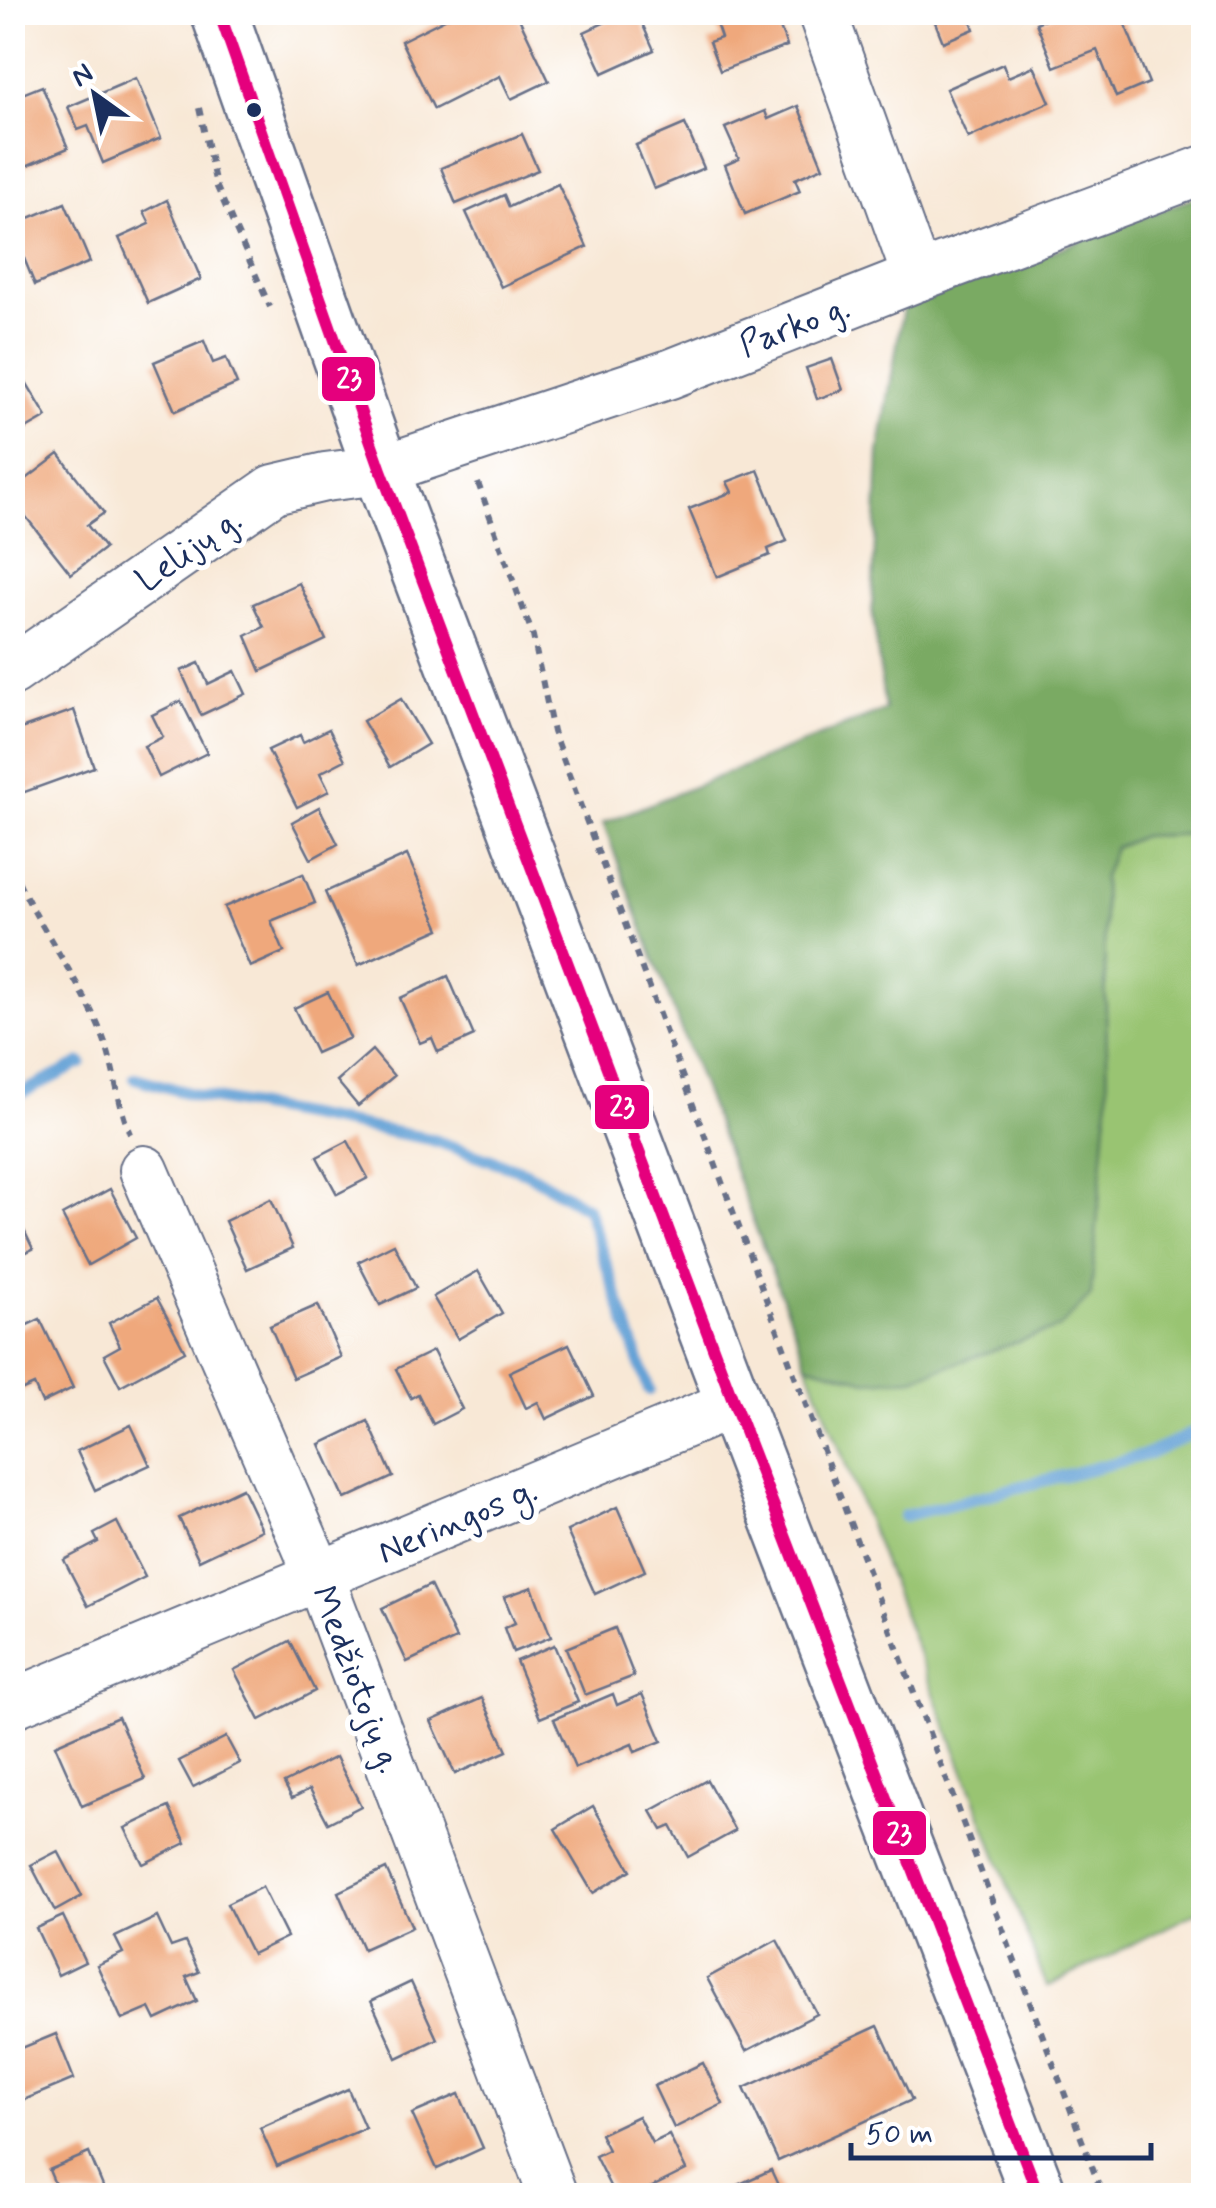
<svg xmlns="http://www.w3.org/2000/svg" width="1216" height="2208" font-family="Mynerve,sans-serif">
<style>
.green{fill:#99c472;stroke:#5a7a68;stroke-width:2.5}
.forest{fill:#7aaa64;stroke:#4a6c61;stroke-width:2.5}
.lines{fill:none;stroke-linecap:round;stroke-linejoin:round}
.stream{stroke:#65a2d6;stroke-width:12}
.building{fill:#efa87c}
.street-casing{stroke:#687088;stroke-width:52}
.secondary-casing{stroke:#687088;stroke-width:60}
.path{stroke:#687088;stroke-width:6;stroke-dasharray:8 8;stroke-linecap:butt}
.street{stroke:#fff;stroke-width:48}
.secondary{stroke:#fff;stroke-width:55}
.bus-1-casing{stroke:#fff;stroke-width:20}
.bus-1{stroke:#e5007d;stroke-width:12}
.bus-dot{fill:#1b2f5e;stroke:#fff;stroke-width:4}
.labels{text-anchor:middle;stroke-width:10;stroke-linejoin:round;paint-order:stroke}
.street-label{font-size:35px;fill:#1b2f5e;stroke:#fff}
.line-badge{stroke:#fff;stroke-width:4}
.badge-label{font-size:28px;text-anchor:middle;font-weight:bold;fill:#fff}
</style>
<rect width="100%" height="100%" fill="#fff"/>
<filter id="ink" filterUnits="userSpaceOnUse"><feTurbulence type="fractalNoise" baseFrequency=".01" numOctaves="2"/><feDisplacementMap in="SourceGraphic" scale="20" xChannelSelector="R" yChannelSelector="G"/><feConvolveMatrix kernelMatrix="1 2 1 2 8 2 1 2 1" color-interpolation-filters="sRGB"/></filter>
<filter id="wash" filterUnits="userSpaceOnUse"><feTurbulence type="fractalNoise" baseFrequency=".0048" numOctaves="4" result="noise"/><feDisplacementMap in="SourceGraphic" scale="40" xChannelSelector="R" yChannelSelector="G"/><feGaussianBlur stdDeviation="2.25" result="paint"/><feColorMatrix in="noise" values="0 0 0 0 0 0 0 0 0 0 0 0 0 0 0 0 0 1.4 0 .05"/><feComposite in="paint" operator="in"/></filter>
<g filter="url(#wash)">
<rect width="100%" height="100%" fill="#f8e8d6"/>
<!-- green -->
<polygon class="green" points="1203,834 1203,1909 1047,1987 807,1364 867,1381 1090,1295 1108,1098 1103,877 1114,848 1142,836"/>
<!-- forest -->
<polygon class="forest" points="1203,194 1203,834 1142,836 1114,848 1103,877 1108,1098 1091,1295 1059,1328 913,1378 867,1381 807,1364 603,823 885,710 872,609 879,452 903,308"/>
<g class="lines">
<!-- stream -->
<g class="stream">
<polyline points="135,1078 199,1096 430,1139 526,1172 587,1208 649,1390"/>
<polyline points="12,1098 81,1063"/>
<polyline points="904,1516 1149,1454 1204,1428"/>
</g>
</g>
<g id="blocks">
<!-- building -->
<g class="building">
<polygon points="459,12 516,12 549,81 511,99 500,76 434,109 401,41"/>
<polygon points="627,12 637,12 654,50 603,73 584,32"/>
<polygon points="712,12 774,12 787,46 720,71 709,42 721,38"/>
<polygon points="931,12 968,12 974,29 943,42"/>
<polygon points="1061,12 1120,12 1149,83 1116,97 1097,50 1054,67 1036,23"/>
<polygon points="1003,64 1008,77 1034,66 1050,102 968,138 946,89"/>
<polygon points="136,78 161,138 103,163 88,126 78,130 68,107"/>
<polygon points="42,86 68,148 12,172 12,98"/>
<polygon points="798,106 823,167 795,179 800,191 745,214 725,165 739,159 725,128 765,111 768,119"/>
<polygon points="685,124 704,168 654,189 636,145"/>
<polygon points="522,134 538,170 456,204 441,168"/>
<polygon points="558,184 587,247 501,287 466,212 504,195 509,207"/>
<polygon points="167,200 201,279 148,303 119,238 150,224 144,212"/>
<polygon points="65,203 90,262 35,285 19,246 12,249 12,225"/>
<polygon points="204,341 213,363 226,358 237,384 175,411 154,362"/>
<polygon points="832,359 843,390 817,399 806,368"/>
<polygon points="23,377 47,417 19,433 12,422 12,383"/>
<polygon points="59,454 104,513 87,525 105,548 71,574 12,499 12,490"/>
<polygon points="758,470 787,541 768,549 770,555 717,577 689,509 732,492 727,482"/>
<polygon points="299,583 326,640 261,671 246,636 264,627 253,604"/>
<polygon points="199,663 208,684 235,671 246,694 201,715 181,671"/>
<polygon points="401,699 428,744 390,767 363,721"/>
<polygon points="181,701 207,753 159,777 144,746 163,737 152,715"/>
<polygon points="74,710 94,767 22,793 12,766 12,732"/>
<polygon points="329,729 345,760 320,773 329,791 297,807 268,750 300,735 303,742"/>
<polygon points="319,807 338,844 311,859 292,822"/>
<polygon points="407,855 440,929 358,965 325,892"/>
<polygon points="303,874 315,903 271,921 284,952 250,967 224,907"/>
<polygon points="448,976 474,1036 438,1052 432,1038 420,1043 400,998"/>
<polygon points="328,992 350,1038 316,1053 294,1008"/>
<polygon points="372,1050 394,1076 358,1106 337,1081"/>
<polygon points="348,1141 368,1178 337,1194 317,1157"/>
<polygon points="110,1189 136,1238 88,1265 62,1215"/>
<polygon points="271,1199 293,1248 247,1269 225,1221"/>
<polygon points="12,1205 33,1249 12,1259"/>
<polygon points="394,1244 416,1288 380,1305 358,1262"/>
<polygon points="478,1271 502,1313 458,1339 433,1297"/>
<polygon points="157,1298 185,1351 120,1386 104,1355 120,1346 109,1323"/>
<polygon points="318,1305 341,1357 293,1378 270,1326"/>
<polygon points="40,1319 73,1388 42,1403 34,1385 16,1393 12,1385 12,1357 20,1353 12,1332"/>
<polygon points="569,1344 594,1396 546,1419 538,1402 526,1408 509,1372"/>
<polygon points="433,1351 462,1409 433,1424 418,1394 411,1398 396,1369"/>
<polygon points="368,1421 393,1477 345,1499 320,1444"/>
<polygon points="131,1425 150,1465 95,1490 77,1451"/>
<polygon points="242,1488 262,1530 199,1560 179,1518"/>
<polygon points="617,1507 645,1571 595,1594 567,1531"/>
<polygon points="117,1522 145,1577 88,1606 64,1560 98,1542 94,1534"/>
<polygon points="430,1585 456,1639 407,1662 382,1608"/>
<polygon points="532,1587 551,1637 513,1652 504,1628 515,1623 504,1597"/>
<polygon points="615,1628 634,1676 585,1695 566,1648"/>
<polygon points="290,1641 315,1691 260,1720 234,1670"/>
<polygon points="554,1645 578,1702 540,1718 516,1661"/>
<polygon points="613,1694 617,1705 642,1694 662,1741 635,1752 632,1744 575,1768 554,1719"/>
<polygon points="482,1698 507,1751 455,1774 431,1721"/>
<polygon points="118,1717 145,1779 82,1806 55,1745"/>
<polygon points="226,1737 240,1763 193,1787 179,1761"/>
<polygon points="336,1757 361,1806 328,1823 310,1789 292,1798 284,1783"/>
<polygon points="707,1780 735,1831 688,1857 671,1826 662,1830 651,1811"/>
<polygon points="593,1806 631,1870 593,1893 555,1829"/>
<polygon points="169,1807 186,1843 143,1864 125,1828"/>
<polygon points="58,1851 82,1896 55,1911 31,1865"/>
<polygon points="386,1869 412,1927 363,1949 338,1892"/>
<polygon points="262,1887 287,1937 252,1954 227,1904"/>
<polygon points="63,1916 85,1962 58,1975 36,1928"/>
<polygon points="157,1917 171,1947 185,1942 199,1972 186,1977 197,2001 156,2020 150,2008 122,2020 97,1965 123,1953 115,1937"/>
<polygon points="777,1940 817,2014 746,2051 707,1978"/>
<polygon points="411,1982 437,2039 397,2058 371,2001"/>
<polygon points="878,2026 912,2100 778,2161 744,2088"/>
<polygon points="56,2034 74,2079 19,2102 12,2085 12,2052"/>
<polygon points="703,2063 723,2104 674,2128 654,2086"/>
<polygon points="348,2089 365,2128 277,2166 260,2128"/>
<polygon points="459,2094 483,2148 437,2169 412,2114"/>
<polygon points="638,2116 652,2143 669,2135 686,2170 634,2196 615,2196 595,2156 608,2150 600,2134"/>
<polygon points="89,2153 107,2196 60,2196 49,2170"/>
<polygon points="771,2170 783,2196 713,2196"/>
</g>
</g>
</g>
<g filter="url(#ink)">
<use href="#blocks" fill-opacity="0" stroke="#687088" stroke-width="2.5"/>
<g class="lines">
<defs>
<g id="street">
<polyline points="822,12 917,277"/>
<polyline points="12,671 274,489 325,477 381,470 670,374 917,277 1204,170"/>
<polyline points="144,1170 320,1578 553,2196"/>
<polyline points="12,1704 734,1403"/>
</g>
<polyline id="secondary" points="219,12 381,470 734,1403 1039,2196"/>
</defs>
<!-- street casing -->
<use href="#street" class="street-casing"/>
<!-- secondary casing -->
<use href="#secondary" class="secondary-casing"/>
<!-- path -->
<g class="path">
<polyline points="199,108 216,185 270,307"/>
<polyline points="478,483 533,636 553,732 1103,2196"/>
<path d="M12,867C37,926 79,977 103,1037C115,1068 117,1102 130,1134"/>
</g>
<!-- street -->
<use href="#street" class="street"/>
<!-- secondary -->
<use href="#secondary" class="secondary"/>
<defs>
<polyline id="bus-1" points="219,12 381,470 734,1403 1039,2196"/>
</defs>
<!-- bus-1 casing -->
<use href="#bus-1" class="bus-1-casing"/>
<!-- bus-1 -->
<use href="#bus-1" class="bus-1"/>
</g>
</g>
<!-- markers -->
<circle class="bus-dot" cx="254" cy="110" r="9"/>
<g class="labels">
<!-- street labels -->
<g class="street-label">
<text transform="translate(794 325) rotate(-21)" y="12">Parko g.</text>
<text transform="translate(188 549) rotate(-35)" y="12">Lelijų g.</text>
<text transform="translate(457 1520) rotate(-23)" y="12">Neringos g.</text>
<text transform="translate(358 1679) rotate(69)" y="12">Medžiotojų g.</text>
</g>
</g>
<g class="line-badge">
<rect x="320" y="355" width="57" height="48" rx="10" fill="#e5007d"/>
<rect x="593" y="1083" width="58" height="48" rx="10" fill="#e5007d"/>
<rect x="871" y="1809" width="57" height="48" rx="10" fill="#e5007d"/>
</g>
<g class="badge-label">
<text x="349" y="388">23</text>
<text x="622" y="1116">23</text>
<text x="899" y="1843">23</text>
</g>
<!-- margin -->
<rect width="1216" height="2208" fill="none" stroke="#fff" stroke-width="50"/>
<!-- north arrow -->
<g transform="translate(95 95) rotate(327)" stroke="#ffffff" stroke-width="8" paint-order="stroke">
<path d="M0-8L18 38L0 25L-18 38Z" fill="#1b2f5e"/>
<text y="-15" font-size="28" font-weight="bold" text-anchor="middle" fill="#1b2f5e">N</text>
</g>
<!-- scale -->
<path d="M851 2143v15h300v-15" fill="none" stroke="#1b2f5e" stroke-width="5"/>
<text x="866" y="2143" font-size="30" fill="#1b2f5e" stroke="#ffffff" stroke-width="8" paint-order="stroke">50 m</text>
</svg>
